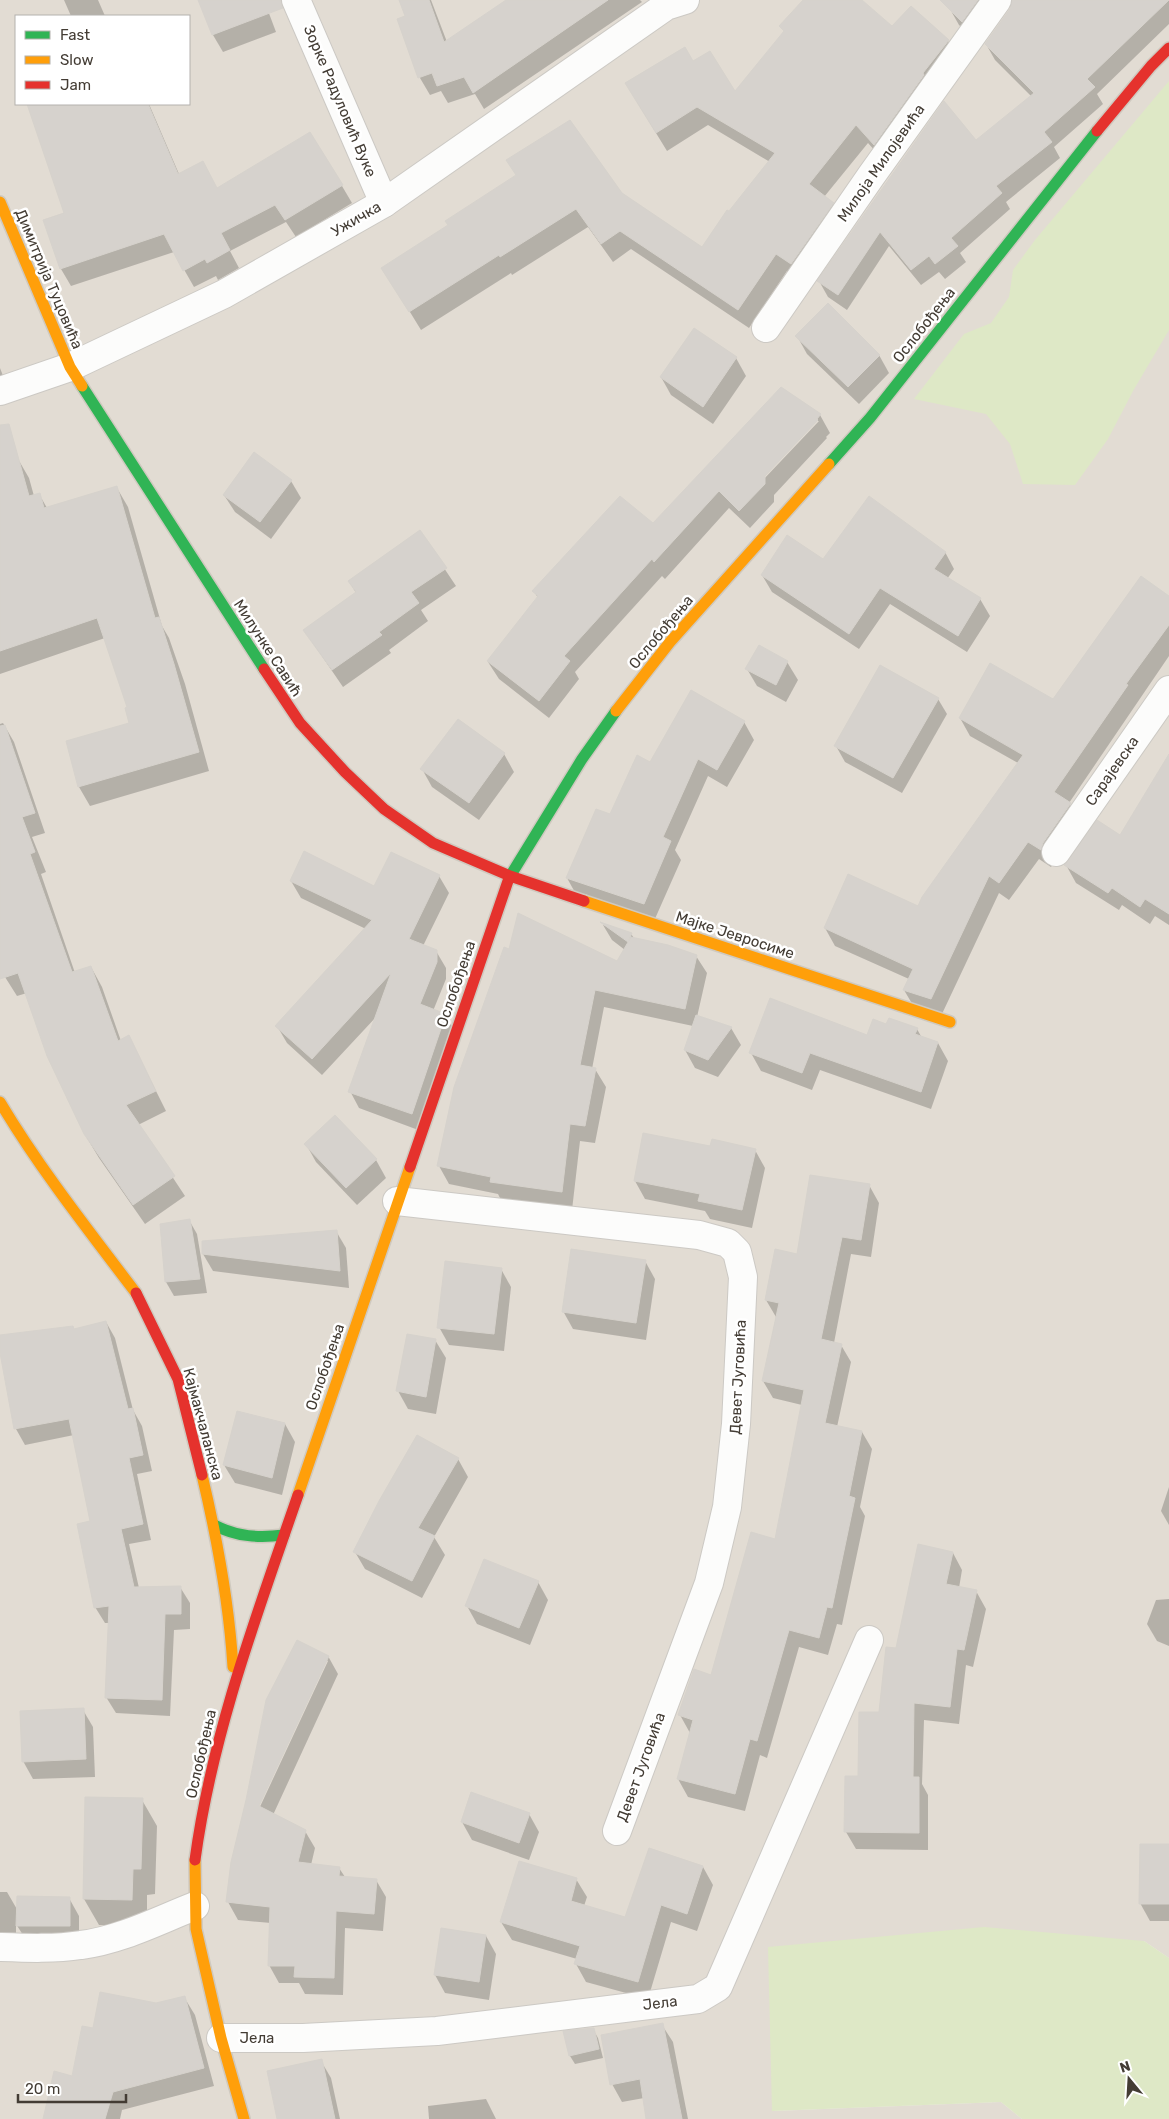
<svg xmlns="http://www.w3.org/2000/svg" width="1169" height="2119" font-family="Rubik,sans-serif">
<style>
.residential{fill:#e2dcd3;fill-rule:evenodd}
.green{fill:#dee8c6}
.shadow{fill:#0003;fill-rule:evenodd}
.building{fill:#d6d2cd;stroke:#d6d2cc}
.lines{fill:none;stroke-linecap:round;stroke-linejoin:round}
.street-casing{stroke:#ccc9c4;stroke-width:30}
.fast-casing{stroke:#cfc9bf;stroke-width:14}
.slow-casing{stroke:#cfc9bf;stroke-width:14}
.jam-casing{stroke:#cfc9bf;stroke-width:14}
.street{stroke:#fcfcfb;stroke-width:28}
.fast{stroke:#30b455;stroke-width:11}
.slow{stroke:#ff9f0a;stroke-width:11}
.jam{stroke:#e5322d;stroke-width:11}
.labels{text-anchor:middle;stroke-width:5;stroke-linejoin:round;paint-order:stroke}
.street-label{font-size:15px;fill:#433c34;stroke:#fff}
</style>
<rect width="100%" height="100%" fill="#eeebe6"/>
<!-- residential -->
<path class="residential" d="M0,0H1169V1958L1144,1941L773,2111L1001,2102L1022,2119H0ZM16,16H189V104H16Z"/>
<!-- green -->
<g class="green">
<polygon points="1169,81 1169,330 1133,391 1108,439 1075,485 1023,484 1010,444 986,414 914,399 964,334 991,323 1009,297 1013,270 1035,240"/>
<polygon points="984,1927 1144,1941 1169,1958 1169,2119 1022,2119 1001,2102 772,2111 768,1947"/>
</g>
<!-- shadow -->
<g class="shadow">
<polygon points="64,0 98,0 105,16 71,16"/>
<polygon points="200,0 264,0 276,32 223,52 213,35"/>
<polygon points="400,0 431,0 447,42 509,0 640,0 642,2 484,109 475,94 448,103 441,91 430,95 420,78 398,20 406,17"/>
<polygon points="811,0 860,0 892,27 948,41 959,59 885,162 868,143 824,197 833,204 843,222 802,282 787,271 749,328 631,249 613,262 588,227 512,275 511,273 421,330 383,268 621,194 702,249 770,162 708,125 667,151 637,102 693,63 734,93"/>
<polygon points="956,0 1008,0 972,37 959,25 950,9"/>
<polygon points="1008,0 1169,0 1169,24 1097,94 1103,104 1054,147 1060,158 1006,202 1010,209 960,253 966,262 945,279 939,272 921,285 889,246 847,310 828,297 819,281 975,142 1032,97 995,60 986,44 1011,9 1014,2"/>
<polygon points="28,104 149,104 179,174 218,190 342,186 352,203 296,237 286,222 230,251 239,268 218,280 216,276 194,287 174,252 71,286 61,269 44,220 77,209"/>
<polygon points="797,336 879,355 889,373 859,404 807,354"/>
<polygon points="736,358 746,376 713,424 671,395 661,377"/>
<polygon points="0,368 5,381 0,383"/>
<path d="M820,415L830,433L826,437L827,438L774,495V502L750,528L729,508L665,579L662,576L575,672L579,679L549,718L499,679L488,662L538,598L534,591L653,524ZM815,421H819L761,482L760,480Z"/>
<polygon points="18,459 29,478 34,496 39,494 47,508 117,488 128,507 162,626 169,638 185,684 209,771 90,806 79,787 131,724 129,708 105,638 0,674 0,464"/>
<polygon points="291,481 301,498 271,539 235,512 224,495"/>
<polygon points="420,532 456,586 421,610 428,621 389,650 391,653 343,687 304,630 356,593 349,581"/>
<polygon points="945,552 954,569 947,579 980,599 990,616 967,652 890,604 859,649 772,592 762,575 823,561"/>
<polygon points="1169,597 1169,656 1069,803 1080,822 1051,867 1039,859 1009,900 999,893 941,1016 914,1007 904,990 909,979 835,946 825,928 918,907 1018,763 970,736 960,718 1053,700"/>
<polygon points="759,646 787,662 798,680 786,702 757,686 747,669"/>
<polygon points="938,699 947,714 902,793 845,762 836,746"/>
<polygon points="458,720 504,754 514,772 479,820 432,787 422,769"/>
<polygon points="744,722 754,740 727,787 708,776 675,850 681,860 654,921 577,896 567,878 651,763"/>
<polygon points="3,723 14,742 45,833 32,837 46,872 41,874 75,973 91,967 102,987 121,1041 129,1037 166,1111 138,1125 185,1196 145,1224 99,1158 87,1138 27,993 17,996 5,977 0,961 0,724"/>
<polygon points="1169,757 1169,925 1155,916 1150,924 1122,905 1119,910 1076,883 1066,865 1120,837"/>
<polygon points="439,876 449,893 423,946 436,951 446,968 446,979 433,1011 445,1015 455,1032 421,1131 359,1108 350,1091 377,1016 322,1075 287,1043 277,1026 366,929 301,898 291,881 375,887"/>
<polygon points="603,925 631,934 634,938 696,956 707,973 697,1017 731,1028 741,1045 718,1077 695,1068 685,1050 693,1026 604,1007 592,1069 595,1069 606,1087 595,1143 580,1141 572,1210 501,1200 498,1194 449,1184 439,1166 510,950 617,963 625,950 612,940"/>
<polygon points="887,1026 917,1029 922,1038 938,1043 948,1061 931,1109 820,1070 812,1090 761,1071 751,1053 868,1036"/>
<polygon points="335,1116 376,1160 386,1178 357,1205 316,1162 306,1144"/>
<polygon points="644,1134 711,1147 755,1150 765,1168 752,1228 710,1219 705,1211 645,1199 635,1181"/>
<polygon points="869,1185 879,1203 871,1257 851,1254 834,1343 841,1345 851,1362 837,1427 862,1432 872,1449 860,1507 865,1516 842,1625 837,1624 828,1655 799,1647 767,1758 760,1755 745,1811 688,1797 678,1779 690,1733 680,1715 712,1676 776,1540 802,1405 773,1398 763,1381 776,1317 766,1300 798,1255"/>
<polygon points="189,1220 197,1234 207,1293 174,1296 166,1282 161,1225"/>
<polygon points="336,1231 346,1248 349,1288 213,1271 203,1254"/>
<polygon points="645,1261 655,1279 646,1340 573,1329 563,1311"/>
<polygon points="501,1269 511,1287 504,1351 449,1345 439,1327"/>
<polygon points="106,1322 115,1338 133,1410 142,1426 152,1471 137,1474 151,1540 129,1544 139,1588 180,1587 190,1603 190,1629 174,1630 170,1716 116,1713 106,1697 109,1623 105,1623 95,1607 91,1522 74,1435 25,1445 16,1429 0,1346 0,1336 75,1330"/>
<polygon points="435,1340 446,1358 436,1414 408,1409 398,1391"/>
<polygon points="285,1424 295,1442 282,1495 235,1483 224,1465"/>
<polygon points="458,1459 468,1477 434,1537 445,1555 422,1598 365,1569 355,1552"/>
<polygon points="1169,1487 1169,1525 1161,1511"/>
<polygon points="953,1553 962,1570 959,1588 976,1591 986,1609 973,1667 966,1665 959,1724 924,1720 922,1784 928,1795 928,1850 856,1849 846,1832 859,1778 880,1714 897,1649"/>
<polygon points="538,1582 548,1600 530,1645 477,1624 467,1606"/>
<polygon points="1169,1599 1169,1646 1157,1641 1147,1624 1156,1600"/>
<path d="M298,1641L328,1656L338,1674L273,1815L305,1831L315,1848L311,1865L339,1868L345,1877L376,1880L386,1897L383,1931L345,1928L343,1995L305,1994L299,1983H279L269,1965L271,1923L238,1920L228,1902L232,1862L247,1800L267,1700ZM326,1660L328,1661L258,1811V1805Z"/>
<polygon points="83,1710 93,1727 95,1777 33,1779 23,1761"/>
<polygon points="142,1800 157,1826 155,1894 147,1895 147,1926 99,1925 84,1899"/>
<polygon points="529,1814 539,1832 529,1860 472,1840 462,1822"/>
<polygon points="1169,1845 1169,1921 1150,1921 1140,1903"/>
<polygon points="649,1849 703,1867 713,1885 697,1931 671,1922 648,1999 586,1982 576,1964 577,1959 512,1940 501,1922 576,1879 587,1897 584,1906 626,1918"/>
<polygon points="0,1892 7,1892 18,1911 69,1898 79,1916 79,1944 28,1943 16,1924 16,1937 0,1936"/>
<polygon points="486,1936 496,1954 489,2000 445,1993 435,1975"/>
<polygon points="184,1997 195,2015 214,2086 122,2110 120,2119 44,2119 73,2077 94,2029 156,2005"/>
<polygon points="662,2025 673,2042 688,2119 647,2119 644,2098 622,2102 612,2084"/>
<polygon points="593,2029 598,2038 603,2058 575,2064 570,2056 564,2032"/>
<polygon points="321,2061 331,2078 340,2119 278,2119"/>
<polygon points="486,2099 496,2119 429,2119 428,2106"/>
</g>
<!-- building -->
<g class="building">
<polygon points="198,0 281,0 283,8 212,35"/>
<polygon points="399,0 429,0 444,42 506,0 608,0 473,93 464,77 437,86 432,73 418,78 397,19 405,16"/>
<polygon points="803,0 862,0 892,26 911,6 949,40 923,73 924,75 874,145 856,125 809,184 834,203 791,264 776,254 738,310 620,231 601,244 576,209 500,257 499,255 409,312 381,268 448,225 445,221 516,175 506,160 570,120 622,193 702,247 727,210 729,211 775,153 697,107 656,133 625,83 685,47 693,61 710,51 735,91 784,31 779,26"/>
<polygon points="940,0 978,0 962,22"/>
<polygon points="1012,0 1169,0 1087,79 1095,87 1044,132 1052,142 996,186 1002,193 951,238 958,246 935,264 929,256 911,270 880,232 838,295 817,281 944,101 976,140 1034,93 985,44 1010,9"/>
<polygon points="27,104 148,104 178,174 203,161 217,188 310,132 343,185 285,220 275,205 221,233 230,250 207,263 205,259 183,271 164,234 60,269 43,220 64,213"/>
<polygon points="828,303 880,355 848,387 795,336"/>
<polygon points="694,328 737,357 703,407 660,377"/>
<polygon points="781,387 821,414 817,419 818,420 765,476 765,484 739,511 719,491 654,562 652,559 564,656 570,661 539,701 487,661 538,596 532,591 620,496 653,523"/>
<polygon points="9,424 29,496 40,493 44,508 117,486 155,618 159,617 174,664 199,752 78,787 66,741 129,723 125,708 127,707 97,618 0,651 0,425"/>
<polygon points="254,452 292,480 260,522 223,495"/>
<polygon points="869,496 946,552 934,569 981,598 958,636 880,588 849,634 761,575 787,535 823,559"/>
<polygon points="420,530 447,568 411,592 419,603 379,632 382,635 332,670 303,630 356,592 348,581"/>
<polygon points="1141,576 1169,596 1169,625 1126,684 1128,685 1054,792 1071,803 1043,843 1041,850 1028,842 999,883 989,876 931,999 903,990 913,969 824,928 848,874 918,906 922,897 1023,755 959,718 990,663 1053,699"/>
<polygon points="759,645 788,661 776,685 745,669"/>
<polygon points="880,665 939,698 893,778 834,746"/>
<polygon points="691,690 745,721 717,770 698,759 663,837 671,841 644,904 566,878 596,809 610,814 637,755 650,762"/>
<polygon points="458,719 505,753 469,803 420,769"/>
<polygon points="5,725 35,813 22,817 35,852 30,854 72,972 91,966 118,1041 129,1035 156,1091 126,1105 175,1176 133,1205 84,1134 47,1056 18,973 0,979 0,726"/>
<polygon points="1169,754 1169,914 1145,899 1140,907 1112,888 1108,893 1064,865 1097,820 1120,835"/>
<polygon points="304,851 374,886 391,852 440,875 409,939 437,950 437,962 420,1004 446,1014 412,1114 348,1092 391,973 312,1059 275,1026 372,920 290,881"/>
<polygon points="518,913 617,961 631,937 668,945 697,955 685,1009 595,990 580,1065 596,1068 585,1126 570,1124 562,1192 490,1182 491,1177 437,1166 454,1087 504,947 509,949"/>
<polygon points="600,922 632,933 628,942"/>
<polygon points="770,998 867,1035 873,1019 886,1024 889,1018 918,1028 915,1034 938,1042 921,1092 810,1053 802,1073 749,1053"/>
<polygon points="696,1015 732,1027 708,1060 684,1050"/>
<polygon points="335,1115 377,1159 346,1188 304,1144"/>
<polygon points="643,1133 710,1146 712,1139 756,1149 742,1210 698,1201 700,1194 634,1181"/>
<polygon points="810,1175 870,1184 861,1240 842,1237 821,1339 842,1344 825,1423 862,1431 849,1496 855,1498 832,1608 827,1607 819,1638 789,1630 757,1741 750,1739 735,1794 677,1779 693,1720 678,1715 694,1669 711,1675 751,1532 775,1539 804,1390 762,1381 779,1303 765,1300 775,1249 797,1254"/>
<polygon points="190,1219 200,1279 165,1282 160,1224"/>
<polygon points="337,1230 340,1271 202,1254 202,1241"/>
<polygon points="571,1249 646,1260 636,1323 562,1312"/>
<polygon points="445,1261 502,1268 494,1334 437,1328"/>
<polygon points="106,1321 128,1409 133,1408 143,1455 129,1458 143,1524 121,1529 134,1587 181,1586 181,1614 165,1614 162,1700 105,1698 109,1606 94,1608 77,1524 90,1521 69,1419 14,1429 0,1353 0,1335 73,1326 74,1329"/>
<polygon points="407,1334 436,1339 426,1397 396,1391"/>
<polygon points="237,1411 285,1423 272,1478 223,1465"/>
<polygon points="417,1435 459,1458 418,1528 435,1536 412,1581 353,1552 379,1501"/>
<polygon points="918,1544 953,1552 946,1584 977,1590 964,1650 957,1649 950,1707 914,1703 913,1777 919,1777 919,1833 844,1832 845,1776 858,1776 859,1712 879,1712 886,1647 896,1648"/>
<polygon points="484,1559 539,1581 519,1628 465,1606"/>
<polygon points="297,1640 329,1656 259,1806 306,1830 298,1862 340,1867 339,1876 377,1879 374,1914 336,1911 334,1978 294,1977 295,1966 268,1966 270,1907 226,1902 231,1862 246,1800 266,1700"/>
<polygon points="84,1708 86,1759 22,1762 20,1711"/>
<polygon points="471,1792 530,1813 519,1843 461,1822"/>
<polygon points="85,1797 143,1798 141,1869 133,1869 132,1900 83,1899"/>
<polygon points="1140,1844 1169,1844 1169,1904 1139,1904"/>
<polygon points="649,1848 703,1866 687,1914 661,1905 638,1982 574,1964 580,1946 500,1922 519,1861 577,1878 571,1901 625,1917"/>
<polygon points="17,1896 70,1897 70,1926 16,1926"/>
<polygon points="441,1928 486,1935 479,1982 434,1975"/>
<polygon points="100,1992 156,2003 185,1996 204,2068 113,2092 105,2119 43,2119 54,2071 72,2076 82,2026 93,2028"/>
<polygon points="663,2023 682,2119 646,2119 640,2079 610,2085 601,2035"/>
<polygon points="594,2028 599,2049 569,2056 563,2031"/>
<polygon points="322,2059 335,2119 277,2119 267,2071"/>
</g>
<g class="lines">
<defs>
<g id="street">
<polyline points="296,0 384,203"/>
<polyline points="766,328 871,176 997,0"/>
<polyline points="0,391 70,367 224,294 384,203 666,6 685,0"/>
<polyline points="1056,852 1169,690"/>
<polyline points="397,1201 699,1235 728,1243 737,1252 743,1277 736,1424 727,1507 709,1583 617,1831"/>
<path d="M0,1947C28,1948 54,1949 81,1945C121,1940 159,1920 195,1906"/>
<polyline points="221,2038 303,2038 437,2031 698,1999 718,1987 869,1640"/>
</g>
<g id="fast">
<polyline points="82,386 264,669"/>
<polyline points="829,464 870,418 1097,131"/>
<polyline points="509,878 582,759 616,711"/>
<path d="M214,1525C237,1537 259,1538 284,1535"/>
</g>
<g id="slow">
<polyline points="0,202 70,367 82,386"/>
<polyline points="616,711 670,642 829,464"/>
<polyline points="584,901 950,1022"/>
<path d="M0,1102C40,1169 89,1231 136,1293"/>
<path d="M202,1475C217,1538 229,1602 233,1667"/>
<polyline points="298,1495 410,1167"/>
<polyline points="195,1860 196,1929 221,2038 244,2119"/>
</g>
<g id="jam">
<polyline points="1097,131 1151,66 1169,48"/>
<polyline points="264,669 300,723 345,772 384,809 433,843 510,876 584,901"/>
<polyline points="410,1167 509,878"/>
<polyline points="136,1293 178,1379 202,1475"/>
<path d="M195,1860C212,1734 257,1614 298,1495"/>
</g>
</defs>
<!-- street casing -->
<use href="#street" class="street-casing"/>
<!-- fast casing -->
<use href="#fast" class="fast-casing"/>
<!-- slow casing -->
<use href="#slow" class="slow-casing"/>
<!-- jam casing -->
<use href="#jam" class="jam-casing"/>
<!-- street -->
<use href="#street" class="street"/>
<!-- fast -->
<use href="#fast" class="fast"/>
<!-- slow -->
<use href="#slow" class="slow"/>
<!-- jam -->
<use href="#jam" class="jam"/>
</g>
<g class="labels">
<!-- street labels -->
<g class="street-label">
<text transform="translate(340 101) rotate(67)" y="5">Зорке Радуловић Вуке</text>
<text transform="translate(881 163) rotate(-55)" y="5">Милоја Милојевића</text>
<text transform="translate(356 219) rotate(-30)" y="5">Ужичка</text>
<text transform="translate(49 279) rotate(67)" y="5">Димитрија Туцовића</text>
<text transform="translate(924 325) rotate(-52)" y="5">Ослобођења</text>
<text transform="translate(661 632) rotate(-50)" y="5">Ослобођења</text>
<text transform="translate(268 648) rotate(57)" y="5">Милунке Савић</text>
<text transform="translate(1112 771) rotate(-55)" y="5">Сарајевска</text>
<text transform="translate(735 935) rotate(18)" y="5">Мајке Јевросиме</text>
<text transform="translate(456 984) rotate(-71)" y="5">Ослобођења</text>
<text transform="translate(325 1367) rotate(-71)" y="5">Ослобођења</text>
<text transform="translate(738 1377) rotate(-87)" y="5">Девет Југовића</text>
<text transform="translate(203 1424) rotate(75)" y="5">Кајмакчаланска</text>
<text transform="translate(201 1754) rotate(-77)" y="5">Ослобођења</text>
<text transform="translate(641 1767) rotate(-70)" y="5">Девет Југовића</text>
<text transform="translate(660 2003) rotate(-7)" y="5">Јела</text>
<text x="257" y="2043">Јела</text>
</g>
</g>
<!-- legend -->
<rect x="15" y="15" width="175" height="90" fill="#ffffff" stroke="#b4b1ae"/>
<rect x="25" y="31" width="25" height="8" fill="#30b455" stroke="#b4b1ae"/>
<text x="60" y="40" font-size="15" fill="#433c34">Fast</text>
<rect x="25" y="56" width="25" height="8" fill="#ff9f0a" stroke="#b4b1ae"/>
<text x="60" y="65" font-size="15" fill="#433c34">Slow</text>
<rect x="25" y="81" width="25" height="8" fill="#e5322d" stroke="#b4b1ae"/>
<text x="60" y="90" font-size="15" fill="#433c34">Jam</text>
<!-- north arrow -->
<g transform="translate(1129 2079) rotate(342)" stroke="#ffffff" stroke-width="4" paint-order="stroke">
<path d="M0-4L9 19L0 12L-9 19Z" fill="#433c34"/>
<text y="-8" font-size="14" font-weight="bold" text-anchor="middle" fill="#433c34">N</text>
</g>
<!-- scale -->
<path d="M18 2094v8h108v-8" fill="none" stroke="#433c34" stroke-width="2.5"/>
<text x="25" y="2094" font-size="15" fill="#433c34" stroke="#ffffff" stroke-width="4" paint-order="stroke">20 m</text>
</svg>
